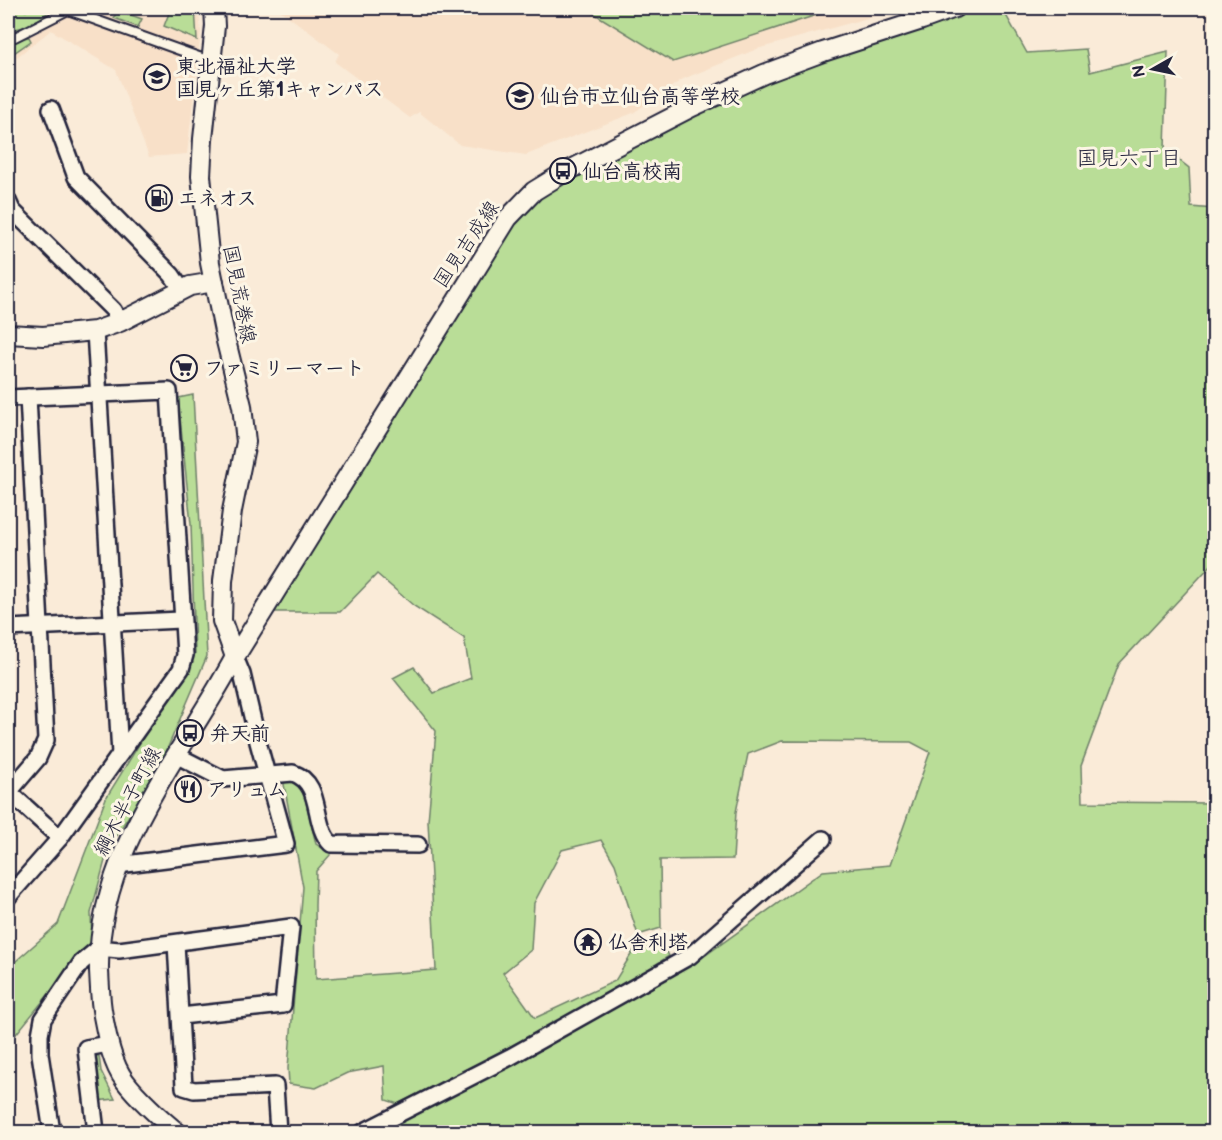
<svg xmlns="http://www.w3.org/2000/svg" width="1222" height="1140" font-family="'Balsamiq Sans','Klee One',sans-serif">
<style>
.built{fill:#f8e0c8}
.green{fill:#b9dd97;stroke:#6e8069;stroke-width:1.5}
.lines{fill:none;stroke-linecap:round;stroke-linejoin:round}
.service-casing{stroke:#22223b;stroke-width:12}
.minor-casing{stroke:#22223b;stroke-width:20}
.tertiary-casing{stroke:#22223b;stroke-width:22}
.service{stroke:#fcf5e5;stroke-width:8}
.minor{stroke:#fcf5e5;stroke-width:15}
.tertiary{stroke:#fcf5e5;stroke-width:18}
.labels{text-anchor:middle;stroke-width:6;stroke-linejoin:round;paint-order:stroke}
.poi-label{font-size:20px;font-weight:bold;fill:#22223b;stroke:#fcf5e5;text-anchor:start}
.street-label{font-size:20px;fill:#22223b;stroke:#fcf5e5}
.neighbourhood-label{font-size:21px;fill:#22223b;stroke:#fcf5e5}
</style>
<rect width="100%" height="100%" fill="#faebd8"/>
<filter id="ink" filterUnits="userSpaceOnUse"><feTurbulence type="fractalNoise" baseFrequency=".0167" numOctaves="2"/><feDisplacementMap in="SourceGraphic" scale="12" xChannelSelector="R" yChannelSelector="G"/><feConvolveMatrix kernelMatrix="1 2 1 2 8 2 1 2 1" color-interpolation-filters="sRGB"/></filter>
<g filter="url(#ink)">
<!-- built -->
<g class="built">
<polygon points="8,8 198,8 201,31 187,154 149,157 116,70 51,30 8,64"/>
<polygon points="277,8 880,8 882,14 757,49 683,79 633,113 526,155 460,145 419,112 410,118 335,62 339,54"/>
</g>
<!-- green -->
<g class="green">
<path d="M8,8H18L26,11L28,8H50L51,10C37,21 26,30 8,29Z"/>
<polygon points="171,8 195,8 197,40 164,26"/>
<polygon points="585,8 838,8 673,62"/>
<polygon points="976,8 1002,8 1027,53 1086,49 1090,72 1168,52 1165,149 1189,168 1191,207 1214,209 1214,562 1119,664 1081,766 1082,802 1214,803 1214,1132 381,1132 696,962 823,871 890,865 930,752 911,742 782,741 748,754 736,812 733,859 660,860 661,928 638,935 615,864 601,840 562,850 534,903 531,950 503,973 535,1018 615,981 635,948 661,940 669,956 604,998 398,1104 386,1100 384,1066 347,1073 316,1088 289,1084 288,1068 303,887 283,779 296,781 304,794 316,844 331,854 316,871 315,906 316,979 436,970 428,821 436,731 393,678 414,667 434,693 471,678 464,638 414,606 377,574 340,612 275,612 280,597 512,225 546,189 766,80 920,29"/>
<polygon points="117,10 142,19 138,27 114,18"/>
<polygon points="29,37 31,41 8,57 8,40"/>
<polygon points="193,395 207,656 159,768 108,849 91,913 92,941 8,1044 8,968 58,924 106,798 195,654 191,524 178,398"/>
<polygon points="90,1056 99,1056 101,1071 115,1099 96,1101"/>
</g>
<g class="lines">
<defs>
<g id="service">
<polyline points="67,8 68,10 210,61"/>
<polyline points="8,36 15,37 68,10"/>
</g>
<g id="minor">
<polyline points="51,109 76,177 172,275 182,290"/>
<polyline points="8,201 12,210 113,310 120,322"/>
<polyline points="95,331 120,754"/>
<polyline points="8,398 169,391 185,655 181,669 60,838 8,897"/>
<polyline points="8,628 181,620"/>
<path d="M176,755L223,779L293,773C324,784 311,824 331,844L418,845"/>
<polyline points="8,791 60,838"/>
<polyline points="8,793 38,758 46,740 28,397"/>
<polyline points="118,865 286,844 258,742 242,674 235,657"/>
<polyline points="176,943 184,1087 194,1090 275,1086 278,1132"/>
<polyline points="52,1132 40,1054 40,1035 43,1019 81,963 99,948 119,950 291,927 283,1005 181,1016"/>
<polyline points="96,1132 86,1048 108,1044"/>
<polyline points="363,1132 510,1057 690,956 823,839"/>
</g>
<g id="tertiary">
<polyline points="214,8 215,26 203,139 201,176 210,263 226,341 242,406 246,442 232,511 223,581 222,621 235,657"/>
<polyline points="8,334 43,336 95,331 120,322 190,286 214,282"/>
<path d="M177,1132C162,1120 136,1096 125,1081C112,1064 107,1037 103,1016C100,1001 100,987 99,971C97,850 181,758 235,657L508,218L534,191L560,175L692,107L764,74L823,52L922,20L955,8"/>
</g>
</defs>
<!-- service casing -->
<use href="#service" class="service-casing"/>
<!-- minor casing -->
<use href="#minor" class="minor-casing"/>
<!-- tertiary casing -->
<use href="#tertiary" class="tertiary-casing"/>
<!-- service -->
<use href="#service" class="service"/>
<!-- minor -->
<use href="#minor" class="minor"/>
<!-- tertiary -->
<use href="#tertiary" class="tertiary"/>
</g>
</g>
<!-- icons -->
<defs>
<symbol id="university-ring" viewBox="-11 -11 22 22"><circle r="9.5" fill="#fcf5e5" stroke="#22223b" stroke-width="1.5"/><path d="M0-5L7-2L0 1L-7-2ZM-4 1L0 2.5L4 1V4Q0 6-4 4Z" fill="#22223b"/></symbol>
<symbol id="school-ring" viewBox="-11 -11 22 22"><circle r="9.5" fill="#fcf5e5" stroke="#22223b" stroke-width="1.5"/><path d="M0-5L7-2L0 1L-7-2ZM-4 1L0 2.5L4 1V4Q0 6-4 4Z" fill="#22223b"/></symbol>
<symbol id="bus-ring" viewBox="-11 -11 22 22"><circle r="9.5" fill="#fcf5e5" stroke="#22223b" stroke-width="1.5"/><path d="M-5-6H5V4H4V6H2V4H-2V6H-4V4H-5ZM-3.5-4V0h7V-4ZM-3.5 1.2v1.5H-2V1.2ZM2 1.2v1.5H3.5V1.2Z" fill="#22223b"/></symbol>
<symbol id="fuel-ring" viewBox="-11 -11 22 22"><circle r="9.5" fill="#fcf5e5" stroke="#22223b" stroke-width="1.5"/><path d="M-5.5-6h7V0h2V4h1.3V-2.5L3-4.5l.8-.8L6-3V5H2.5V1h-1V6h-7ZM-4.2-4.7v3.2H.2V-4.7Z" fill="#22223b"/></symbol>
<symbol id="supermarket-ring" viewBox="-11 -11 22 22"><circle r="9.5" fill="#fcf5e5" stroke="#22223b" stroke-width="1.5"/><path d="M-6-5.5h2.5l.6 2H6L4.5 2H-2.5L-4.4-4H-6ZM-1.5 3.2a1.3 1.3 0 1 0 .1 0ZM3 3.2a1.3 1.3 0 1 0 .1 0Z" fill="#22223b"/></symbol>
<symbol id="restaurant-ring" viewBox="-11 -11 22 22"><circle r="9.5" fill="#fcf5e5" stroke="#22223b" stroke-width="1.5"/><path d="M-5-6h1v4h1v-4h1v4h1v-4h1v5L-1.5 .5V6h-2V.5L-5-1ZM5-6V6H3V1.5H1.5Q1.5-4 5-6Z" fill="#22223b"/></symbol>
<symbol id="temple-ring" viewBox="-11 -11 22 22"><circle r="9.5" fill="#fcf5e5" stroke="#22223b" stroke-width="1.5"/><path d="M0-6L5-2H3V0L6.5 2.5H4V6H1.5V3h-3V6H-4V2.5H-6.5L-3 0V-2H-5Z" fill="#22223b"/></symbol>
</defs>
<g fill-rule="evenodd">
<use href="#university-ring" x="142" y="62" width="30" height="30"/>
<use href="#school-ring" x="505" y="81" width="30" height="30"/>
<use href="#bus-ring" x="548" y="156" width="30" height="30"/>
<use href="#fuel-ring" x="144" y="183" width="30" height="30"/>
<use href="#supermarket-ring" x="169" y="353" width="30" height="30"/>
<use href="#bus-ring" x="175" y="718" width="30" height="30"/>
<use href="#restaurant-ring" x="173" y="774" width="30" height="30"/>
<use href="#temple-ring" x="573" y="927" width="30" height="30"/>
</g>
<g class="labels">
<!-- poi labels -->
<g class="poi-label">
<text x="176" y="73">東北福祉大学<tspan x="176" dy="23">国見ヶ丘第1キャンパス</tspan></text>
<text x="540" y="103">仙台市立仙台高等学校</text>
<text x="582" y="178">仙台高校南</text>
<text x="178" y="205">エネオス</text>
<text x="204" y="375">ファミリーマート</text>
<text x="210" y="740">弁天前</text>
<text x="207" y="796">アリュム</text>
<text x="608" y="949">仏舎利塔</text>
</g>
<!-- street labels -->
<g class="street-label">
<text transform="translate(466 244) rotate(-56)" y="7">国見吉成線</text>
<text transform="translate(240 294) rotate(79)" y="7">国見荒巻線</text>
<text transform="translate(127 801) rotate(-62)" y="7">綱木半子町線</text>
</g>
<!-- neighbourhood labels -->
<g class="neighbourhood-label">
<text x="1129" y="165">国見六丁目</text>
</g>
</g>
<!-- margin -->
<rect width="1222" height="1140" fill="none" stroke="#fcf5e5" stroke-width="30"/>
<rect x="15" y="15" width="1192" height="1110" fill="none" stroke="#22223b" stroke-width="2" filter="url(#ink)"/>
<!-- north arrow -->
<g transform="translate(1153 69) rotate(261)" stroke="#fcf5e5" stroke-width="4.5" paint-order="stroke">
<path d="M0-4.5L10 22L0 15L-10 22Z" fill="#22223b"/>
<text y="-9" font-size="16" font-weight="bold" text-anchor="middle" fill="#22223b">N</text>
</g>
</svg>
